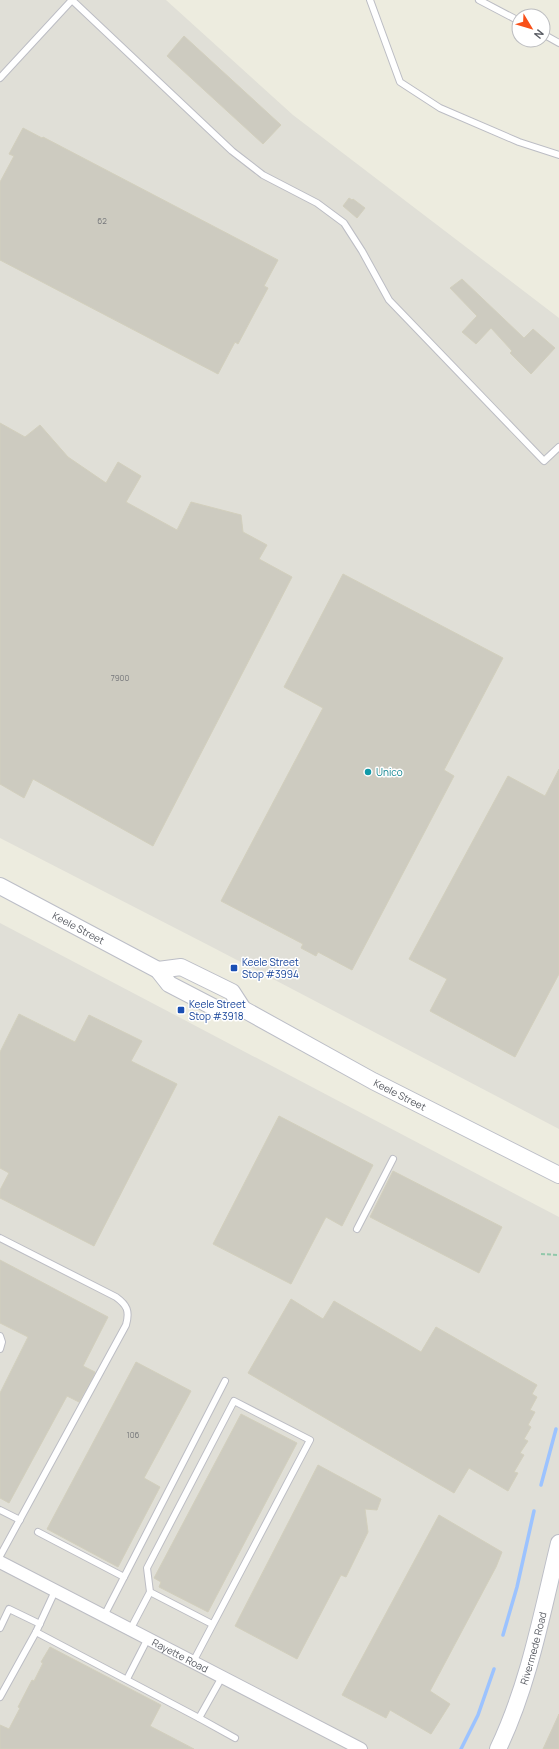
<svg xmlns="http://www.w3.org/2000/svg" width="559" height="1749" font-family="Manrope,sans-serif">
<style>
.industrial{fill:#e0dfd7}
.lines{fill:none;stroke-linecap:round;stroke-linejoin:round}
.stream{stroke:#9cc3ff;stroke-width:3.5}
.building{fill:#cdcbc0;stroke:#d2cfbd}
.lane-casing{stroke:#bcbdc4;stroke-width:8}
.street-casing{stroke:#bcbdc4;stroke-width:14}
.secondary-casing{stroke:#bcbec7;stroke-width:18}
.path{stroke:#91c8aa;stroke-width:2;stroke-dasharray:4 2;stroke-linecap:butt}
.lane{stroke:#fff;stroke-width:6}
.street{stroke:#fff;stroke-width:12}
.secondary{stroke:#fff;stroke-width:16}
.culture-dot{fill:#0f9aa8;stroke:#fff;stroke-width:1.5}
.transit-dot{fill:#1a4fb4;stroke:#fff;stroke-width:1.5}
.labels{text-anchor:middle;stroke-width:3;stroke-linejoin:round;paint-order:stroke}
.number-label{font-size:8px;fill:#75777a}
.culture-label{font-size:10px;fill:#0d838f;stroke:#fff;text-anchor:start}
.street-label{font-size:10px;fill:#585b62;stroke:#fff}
.transit-label{font-size:10px;fill:#164399;stroke:#fff;text-anchor:start}
</style>
<rect width="100%" height="100%" fill="#edecdf"/>
<!-- industrial -->
<g class="industrial">
<polygon points="0,0 166,0 293,115 559,318 559,1129 212,947 0,838"/>
<polygon points="0,923 559,1217 559,1749 0,1749"/>
</g>
<g class="lines">
<!-- stream -->
<g class="stream">
<polyline points="541,1485 556,1429"/>
<polyline points="503,1635 517,1587 534,1511"/>
<polyline points="461,1749 478,1715 494,1669"/>
</g>
</g>
<!-- building -->
<g class="building">
<polygon points="184,36 281,125 263,144 167,56"/>
<polygon points="23,128 42,138 43,137 278,260 264,286 268,288 255,312 238,344 235,342 218,374 0,260 0,182 14,156 9,154"/>
<polygon points="349,198 352,200 353,199 365,208 357,218 343,206"/>
<polygon points="462,279 524,338 533,329 555,348 531,374 510,353 512,351 491,328 476,344 462,332 477,316 450,288"/>
<polygon points="0,423 25,437 40,425 68,457 106,483 118,462 141,476 126,502 177,530 191,502 241,515 243,532 267,545 259,559 292,577 153,846 33,779 24,798 0,784"/>
<polygon points="343,574 503,658 444,770 454,776 352,970 318,952 316,956 301,948 303,944 221,901 323,708 284,687"/>
<polygon points="559,769 559,974 515,1057 430,1011 447,979 409,959 508,776 545,796"/>
<polygon points="19,1014 75,1042 89,1015 142,1041 131,1061 177,1084 94,1246 0,1198 0,1190 9,1173 0,1168 0,1052"/>
<polygon points="279,1116 373,1165 342,1226 326,1217 291,1284 213,1244"/>
<polygon points="393,1171 502,1227 479,1273 370,1217"/>
<polygon points="0,1260 108,1317 83,1366 95,1372 93,1377 79,1402 67,1396 9,1503 0,1498 0,1393 28,1337 0,1323"/>
<polygon points="291,1299 323,1319 334,1301 421,1352 436,1327 537,1385 532,1394 537,1397 530,1410 535,1412 528,1425 531,1427 524,1439 528,1441 520,1453 524,1455 514,1472 518,1473 508,1491 469,1468 454,1493 248,1373"/>
<polygon points="136,1362 191,1391 144,1478 160,1487 118,1567 47,1529"/>
<polygon points="241,1414 297,1443 208,1612 159,1587 161,1582 154,1578"/>
<polygon points="318,1465 381,1499 377,1510 365,1509 368,1532 346,1577 341,1575 297,1659 235,1626"/>
<polygon points="439,1515 502,1552 496,1567 430,1691 450,1704 431,1734 390,1710 386,1718 342,1695"/>
<polygon points="50,1647 161,1705 150,1726 194,1749 0,1749 0,1725 9,1729 20,1708 18,1707 32,1680 34,1681 43,1663 41,1662"/>
<polygon points="559,1714 559,1749 543,1749"/>
</g>
<g class="lines">
<defs>
<g id="lane">
<polyline points="72,0 232,151 263,175 317,203 344,223 362,251 389,300 544,461 559,447"/>
<polyline points="370,0 400,82 440,108 519,142 559,155"/>
<polyline points="479,0 519,21"/>
<polyline points="543,34 559,43"/>
<polyline points="0,78 72,0"/>
<polyline points="357,1229 393,1159"/>
<path d="M0,1238L116,1297C127,1305 130,1311 126,1325L0,1556"/>
<polyline points="0,1336 2,1342 0,1349"/>
<polyline points="0,1510 20,1520"/>
<polyline points="38,1532 124,1577"/>
<polyline points="104,1616 225,1381"/>
<polyline points="0,1628 9,1609 40,1624"/>
<polyline points="130,1630 150,1592"/>
<polyline points="36,1632 199,1718 235,1738"/>
<polyline points="193,1662 310,1440 234,1401 147,1568 150,1592 212,1624"/>
<polyline points="127,1679 147,1640"/>
<polyline points="0,1697 36,1632 55,1591"/>
<polyline points="199,1718 222,1677"/>
</g>
<g id="street">
<path id="s1" d="M0,1562L361,1749"/>
</g>
<g id="secondary">
<path id="s2" d="M0,886L158,970L169,984L221,1011L243,1009"/>
<path id="s3" d="M158,970L181,967L232,992L243,1009L373,1081L559,1175"/>
<path id="s4" d="M498,1749C529,1684 542,1613 559,1543"/>
</g>
</defs>
<!-- lane casing -->
<use href="#lane" class="lane-casing"/>
<!-- street casing -->
<use href="#street" class="street-casing"/>
<!-- secondary casing -->
<use href="#secondary" class="secondary-casing"/>
<!-- path -->
<polyline class="path" points="541,1254 559,1255"/>
<!-- lane -->
<use href="#lane" class="lane"/>
<!-- street -->
<use href="#street" class="street"/>
<!-- secondary -->
<use href="#secondary" class="secondary"/>
</g>
<!-- markers -->
<circle class="culture-dot" cx="368" cy="772" r="4"/>
<g class="transit-dot">
<rect x="230" y="964" width="8" height="8" rx="2"/>
<rect x="177" y="1006" width="8" height="8" rx="2"/>
</g>
<g class="labels">
<!-- number labels -->
<g class="number-label">
<text x="102" y="224">62</text>
<text x="120" y="681">7900</text>
<text x="133" y="1438">106</text>
</g>
<!-- culture labels -->
<g class="culture-label">
<text x="376" y="776">Unico</text>
</g>
<!-- street labels -->
<g class="street-label">
<text dy="4" stroke="none"><textPath href="#s2" startOffset="89">Keele Street</textPath></text>
<text dy="4" stroke="none"><textPath href="#s3" startOffset="279">Keele Street</textPath></text>
<text dy="4" stroke="none"><textPath href="#s4" startOffset="107">Rivermede Road</textPath></text>
<text dy="4" stroke="none"><textPath href="#s1" startOffset="203">Rayette Road</textPath></text>
</g>
<!-- transit labels -->
<g class="transit-label">
<text x="242" y="966">Keele Street<tspan x="242" dy="12">Stop #3994</tspan></text>
<text x="189" y="1008">Keele Street<tspan x="189" dy="12">Stop #3918</tspan></text>
</g>
</g>
<!-- north arrow -->
<g transform="translate(531 28) rotate(128)"><circle r="19" fill="#ffffff" stroke="#bcbdc0"/>
<path d="M0-3L7 15L0 10L-7 15Z" fill="#f85019"/>
<text y="-6" font-size="11" font-weight="bold" text-anchor="middle" fill="#585b62">N</text>
</g>
</svg>
